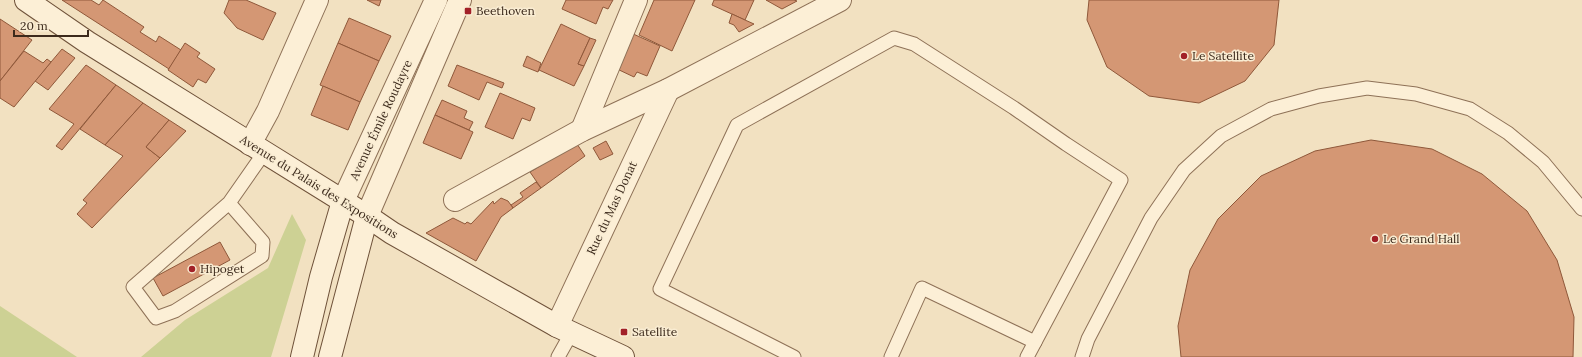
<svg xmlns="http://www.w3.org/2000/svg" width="1582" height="357" font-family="Lora,serif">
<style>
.green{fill:#cdd194}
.building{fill:#d49774;stroke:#8f583a}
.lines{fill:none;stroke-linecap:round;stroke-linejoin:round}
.service-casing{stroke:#8e7157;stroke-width:15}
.minor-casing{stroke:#8e7157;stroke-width:24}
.tertiary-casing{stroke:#8e7157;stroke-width:24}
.secondary-casing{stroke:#6f523a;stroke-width:24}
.service{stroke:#fcefd6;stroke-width:13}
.minor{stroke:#fcefd6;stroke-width:22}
.tertiary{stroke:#fcefd6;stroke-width:22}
.secondary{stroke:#fcefd6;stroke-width:22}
.poi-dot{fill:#a22128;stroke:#f9ecd2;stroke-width:1.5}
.labels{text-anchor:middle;stroke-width:3;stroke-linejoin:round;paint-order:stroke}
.poi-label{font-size:12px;fill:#3c2a1c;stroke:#f9ecd2;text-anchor:start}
.street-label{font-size:12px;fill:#3c2a1c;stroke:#f9ecd2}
</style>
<rect width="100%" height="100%" fill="#f2e1c1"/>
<!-- green -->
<g class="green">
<polygon points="292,214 306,240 271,357 141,357 185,320 268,268"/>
<polygon points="0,306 77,357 0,357"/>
</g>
<!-- building -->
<g class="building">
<polygon points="62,0 91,0 99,5 103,0 144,27 140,32 156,42 159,36 181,50 169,69"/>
<polygon points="229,0 246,0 276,13 263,40 237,28 224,13"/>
<polygon points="367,0 381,0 379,6"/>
<polygon points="566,0 613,0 608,9 603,7 596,24 562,9"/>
<polygon points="654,0 695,0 672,51 639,35"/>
<polygon points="714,0 754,0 745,20 712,5"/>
<polygon points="766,0 794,0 797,1 782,9"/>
<polygon points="1089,0 1279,0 1274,45 1245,81 1199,103 1149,96 1107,67 1087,20"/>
<polygon points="732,14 745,20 754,24 739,32 734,25 729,23"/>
<polygon points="349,18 391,36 379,61 338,43"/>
<polygon points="0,19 32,40 0,81"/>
<polygon points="561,24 590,38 578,64 584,66 574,86 539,70"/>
<polygon points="631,33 660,46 647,76 637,72 634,77 615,68"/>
<polygon points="590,38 596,40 584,66 578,64"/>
<polygon points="185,43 200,53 197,57 215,69 206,83 198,79 193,87 168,70"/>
<polygon points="338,43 379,61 360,102 320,85"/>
<polygon points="62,49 75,58 48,90 35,81"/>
<polygon points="24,51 43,63 47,59 51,62 14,107 0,98 0,81"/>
<polygon points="527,56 541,63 538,72 523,66"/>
<polygon points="86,65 116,85 62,150 56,146 74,124 49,109"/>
<polygon points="457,65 504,83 502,88 487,82 479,100 448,86"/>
<polygon points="116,85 143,103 105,145 80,129"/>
<polygon points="323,86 360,102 348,130 311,115"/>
<polygon points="500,93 535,108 530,121 522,118 513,139 485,127"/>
<polygon points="442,100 467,111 464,118 473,122 469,130 435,115"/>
<polygon points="143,103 169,120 146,147 160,158 92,228 77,214 87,203 83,200 123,156 105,145"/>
<polygon points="435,115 473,132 461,159 423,143"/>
<polygon points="169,120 186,131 160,158 146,147"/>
<polygon points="1371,140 1432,149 1482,174 1527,211 1557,260 1574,317 1573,357 1181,357 1178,326 1190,270 1218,219 1261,176 1315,151"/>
<polygon points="606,141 613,154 600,160 593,148"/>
<polygon points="577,144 585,156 541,188 530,172"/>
<polygon points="536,182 541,188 513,208 511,205 523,197 520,193"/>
<polygon points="501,198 508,201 513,208 501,217 476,261 426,233 453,218 465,224 467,222 471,224 493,201 494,204"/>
<polygon points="220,242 230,260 163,296 153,278"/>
</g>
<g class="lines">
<defs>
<g id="service">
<polyline points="229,203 263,242 262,256 175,311 156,318 133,287 229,203 264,153"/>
<polyline points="558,357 572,332"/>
<polyline points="794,357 660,289 737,125 894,38 914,44 1014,108 1066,144 1121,180 1027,357"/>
<polyline points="891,357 922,288 1035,342"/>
<polyline points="1082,357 1088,339 1151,218 1184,170 1221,136 1271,109 1319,96 1367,88 1416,94 1470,109 1508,133 1543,162 1582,209"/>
</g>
<g id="minor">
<polyline points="582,130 636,0"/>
<polyline points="250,144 268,111 317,0"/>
<polyline points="455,200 582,130 668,90 840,0"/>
<polyline points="557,326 668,90"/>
</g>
<g id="tertiary">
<polyline points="343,201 436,0"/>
<polyline points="367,216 460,0"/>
</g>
<g id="secondary">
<polyline points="26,0 87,42 367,216 392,233 557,326 623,357"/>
<polyline points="302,357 321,277 343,201"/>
<polyline points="330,357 367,216"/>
</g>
</defs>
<!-- service casing -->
<use href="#service" class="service-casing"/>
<!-- minor casing -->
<use href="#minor" class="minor-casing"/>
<!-- tertiary casing -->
<use href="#tertiary" class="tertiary-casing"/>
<!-- secondary casing -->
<use href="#secondary" class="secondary-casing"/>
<!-- service -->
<use href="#service" class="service"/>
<!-- minor -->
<use href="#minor" class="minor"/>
<!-- tertiary -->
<use href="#tertiary" class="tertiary"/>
<!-- secondary -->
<use href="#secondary" class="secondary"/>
</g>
<!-- markers -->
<g class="poi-dot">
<rect x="464" y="7" width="8" height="8" rx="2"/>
<circle cx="1184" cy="56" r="4"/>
<circle cx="1375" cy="239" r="4"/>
<circle cx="192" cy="269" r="4"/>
<rect x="620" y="328" width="8" height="8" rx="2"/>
</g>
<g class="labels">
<!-- poi labels -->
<g class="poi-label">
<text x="476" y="15">Beethoven</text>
<text x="1192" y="60">Le Satellite</text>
<text x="1383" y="243">Le Grand Hall</text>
<text x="200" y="273">Hipoget</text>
<text x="632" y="336">Satellite</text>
</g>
<!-- street labels -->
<g class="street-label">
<text transform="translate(381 120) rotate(-65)" y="4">Avenue Émile Roudayre</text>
<text transform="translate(319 187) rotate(32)" y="4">Avenue du Palais des Expositions</text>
<text transform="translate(612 208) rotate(-65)" y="4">Rue du Mas Donat</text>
</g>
</g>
<!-- scale -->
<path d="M14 30v6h74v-6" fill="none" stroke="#3c2a1c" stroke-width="2"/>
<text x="20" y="30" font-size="12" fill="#3c2a1c" stroke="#f9ecd2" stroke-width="3" paint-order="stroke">20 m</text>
</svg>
